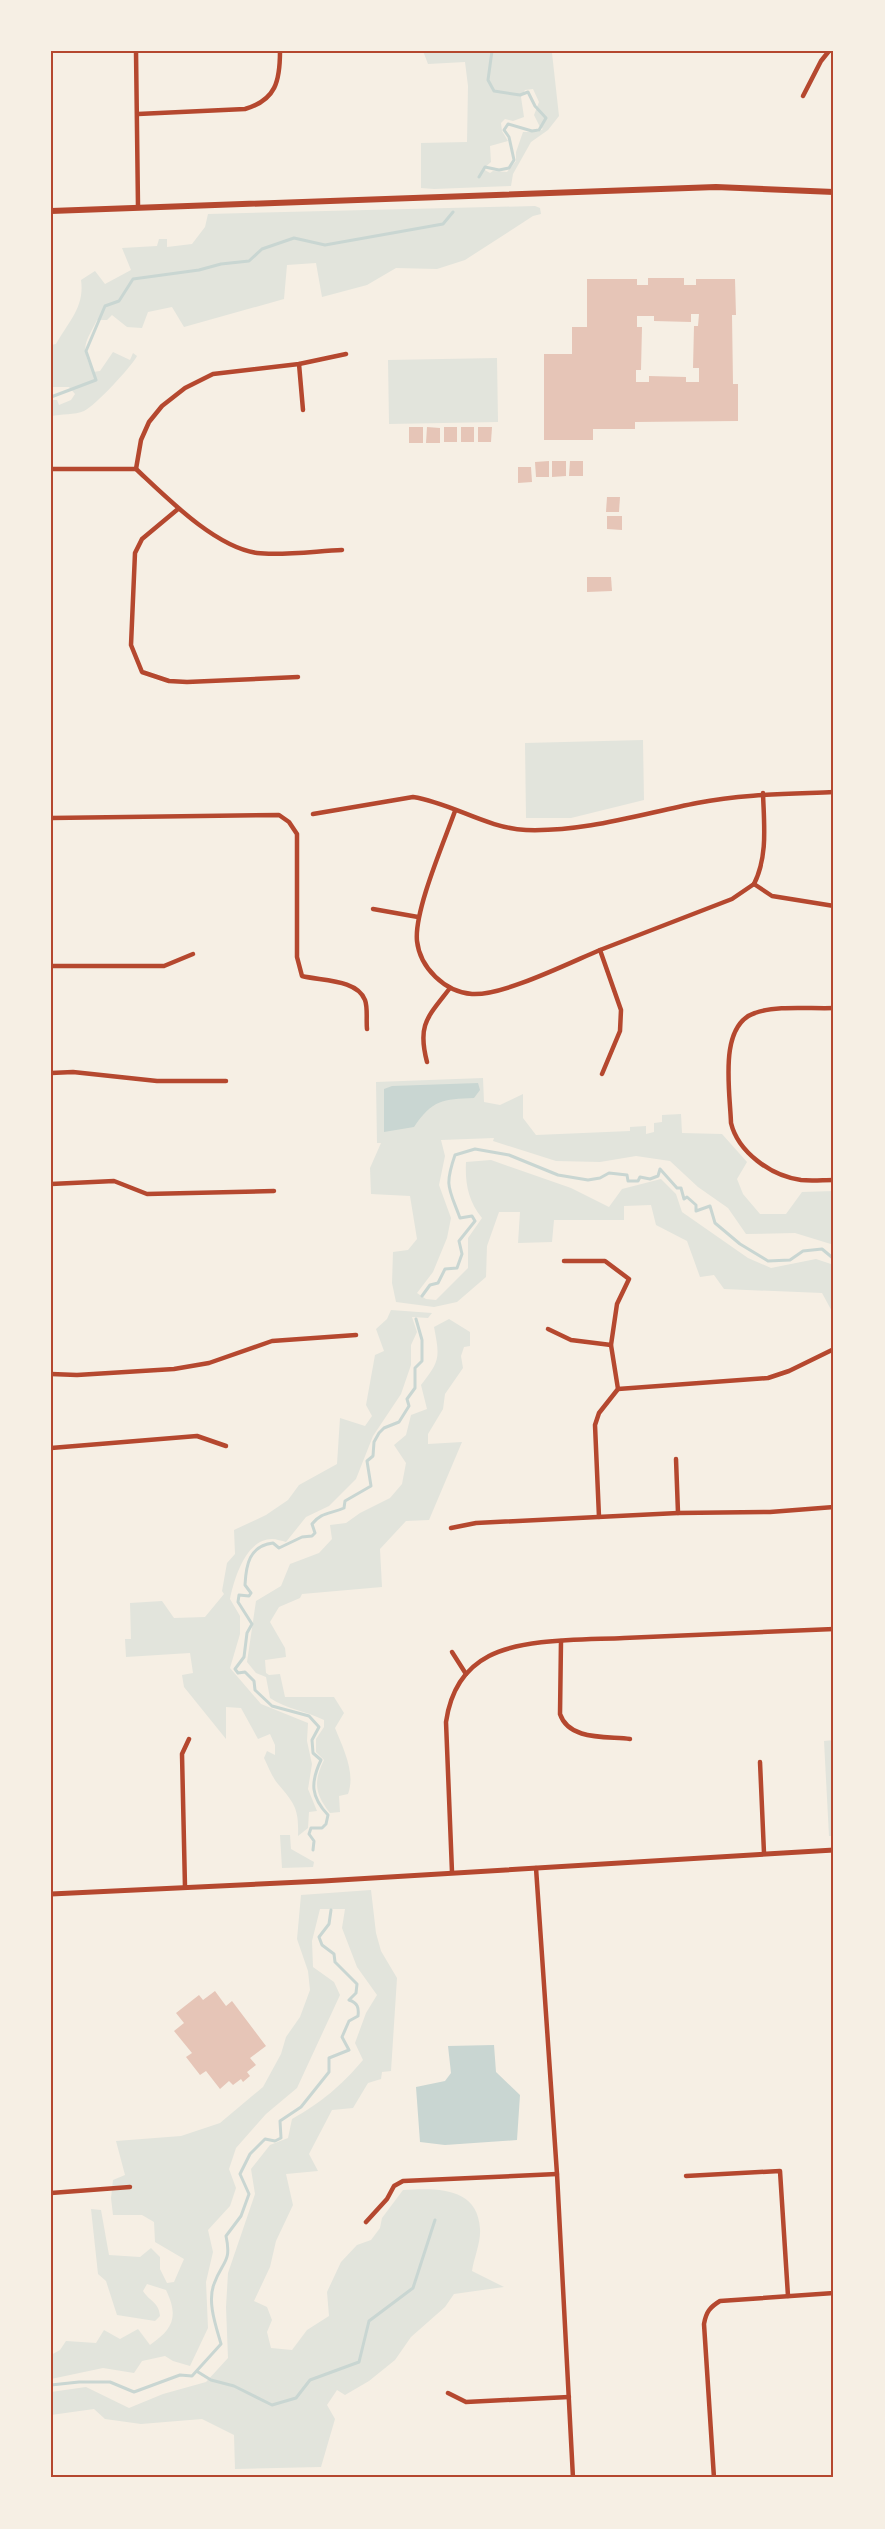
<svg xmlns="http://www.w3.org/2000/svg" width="885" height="2529" font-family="'Titillium Web',sans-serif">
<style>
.green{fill:#e2e4dc;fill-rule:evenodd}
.water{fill:#c9d6d2}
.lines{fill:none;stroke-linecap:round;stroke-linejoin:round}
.stream{stroke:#c9d6d2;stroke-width:3}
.building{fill:#e6c5b7;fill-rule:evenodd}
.minor{stroke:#b5482f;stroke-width:4.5}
.tertiary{stroke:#b5482f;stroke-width:5}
.secondary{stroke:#b5482f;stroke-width:6}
.neatline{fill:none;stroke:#b5482f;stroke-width:2}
</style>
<rect width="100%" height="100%" fill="#f6efe4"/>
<!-- green -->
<g class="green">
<path d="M423,51H526L527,53H552L559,116L548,130L531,142L513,174L511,186L434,189L421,188V143L467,142L468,86L465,62L428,64ZM533,89L539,102L534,115L540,127L543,129L538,132H523L516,152V161L507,172L493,171L490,173L483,169L491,162L490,146L508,141L502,131L501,123L505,119L513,121L524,117L521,97L525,90Z"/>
<path d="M535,206L540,208L541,214L533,216L465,260L437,269L396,268L367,285L322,297L316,263L287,265L284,299L184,327L172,307L148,312L142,328L127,327L112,315L107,320H97C85,344 80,346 93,372L100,371L113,352L130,360L133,353L137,356C133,365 94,407 84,411C75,415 61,414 51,416V400H57L59,405L71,400L75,394L69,387H51V345L56,344C68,322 85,307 81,280L95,271L105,284L131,270L122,248L157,246L159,239H167V247L192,244L205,227L208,214Z"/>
<polygon points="497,358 498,422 389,424 388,360"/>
<polygon points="643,740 644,800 571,818 526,818 525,743"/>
<path d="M483,1078L484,1102L500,1105L523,1094V1118L536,1135L630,1131V1127L646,1126V1134L654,1132V1123L662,1122V1115L681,1114L682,1133L722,1134L747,1162L737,1179L743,1194L760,1214H786L802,1192L834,1191V1245L795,1233L746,1234L728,1208L698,1187L670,1161L636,1156L600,1162L556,1161L493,1141L494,1138L441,1140L445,1156L439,1185L451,1218L447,1238L433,1272L417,1293L426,1299L436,1300L468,1268V1238L482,1218C468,1201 465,1183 466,1162L491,1160L571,1188L609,1207L622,1189L661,1179L676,1194L682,1212L748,1258L771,1268L816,1259L834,1265V1315L822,1293L724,1289L714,1275L700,1277L687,1241L656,1225L651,1205L624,1206V1220H554L552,1242L518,1243L520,1212H499L487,1246L486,1277L457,1302L434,1307L396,1302L392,1283L393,1252L408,1250L417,1239L410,1196L371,1194L370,1168L381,1143H377L376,1082Z"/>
<path d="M391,1310L432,1313L428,1318L412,1317L417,1332L411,1345V1365L401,1394L373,1436L356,1479L329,1506L306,1517L286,1542C282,1541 276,1539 272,1539C246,1539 234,1579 230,1599L240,1616V1634L230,1668L261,1704L308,1723L307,1741L312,1764L308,1789L317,1811L309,1812L308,1828L298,1836C299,1809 295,1804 278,1784C272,1777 268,1766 264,1758L267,1751L275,1755V1745L270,1734L258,1739L241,1708L226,1707V1739L184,1687L182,1675L193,1673L190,1653L126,1657L125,1639H131L130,1603L162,1601L174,1618L205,1617L224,1594L222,1591L227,1563L235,1554L234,1530L266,1515L288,1500L299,1485L337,1464L340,1418L365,1426L372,1416L366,1405L375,1355L384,1351L376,1329L387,1319Z"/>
<path d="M449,1319L470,1332V1346L464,1347L461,1356L463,1368L445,1394L443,1409L428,1434V1444L462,1442L429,1520L406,1521L380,1549L382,1587L302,1594L300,1598L279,1607L270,1622L285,1648L286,1657L265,1660L266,1673L269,1675L280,1674L285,1697H334L344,1713L335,1728C343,1748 356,1773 348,1794L339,1796L340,1812L330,1813C315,1794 313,1782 324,1760L316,1752V1739L324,1727V1720C306,1711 286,1709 270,1698L266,1677L256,1673L247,1662L256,1601L281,1586L290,1564L319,1553L332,1539L330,1525L346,1523L360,1513L390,1498L402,1484L406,1463L394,1445L406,1435L411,1415L427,1409L421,1385C440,1361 440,1358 434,1327Z"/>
<polygon points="834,1740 834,1836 829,1836 824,1741"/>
<polygon points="280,1835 290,1835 291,1849 314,1862 313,1867 282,1868"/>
<path d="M371,1890L376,1933L381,1951L397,1978L391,2071L382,2072L381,2079L368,2083L353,2108L332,2110L309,2154L318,2171L286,2174L293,2205L276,2241L270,2267L254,2301L267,2307L272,2320L267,2332L271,2348L292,2350L307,2330L329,2316L327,2292L341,2262L357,2245L371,2240L380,2228L382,2218L403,2190C435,2188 478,2186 480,2229C481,2242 474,2258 472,2271L504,2287L454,2294L445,2307L411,2337L395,2360L369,2381L345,2395L337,2390L327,2405L335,2419L321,2467L235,2469L234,2435L202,2419L141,2424L105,2419L94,2409L51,2415V2392L86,2387L129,2408L163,2394L206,2382L228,2358L226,2307L228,2273L255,2194L251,2169L270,2145L288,2138L292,2119C322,2102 341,2086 363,2060L355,2043L366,2013L377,1995L357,1967L342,1928L345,1909H320L312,1941L313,1967L334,1982L340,1995L297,2088L266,2114L236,2148L229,2169L236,2188L230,2206L208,2230L213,2252L206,2282L208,2328L190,2366L173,2361L165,2356L142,2361L134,2373L103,2368L51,2379V2355L60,2350L66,2341L96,2343L104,2330L120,2339L138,2329L150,2345C173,2329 179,2317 166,2290L147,2284L143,2291C149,2301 159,2302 160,2316L155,2321L117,2315L106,2281L98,2274L91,2209L101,2210L109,2255L140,2257L151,2248L160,2257V2269L167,2283L174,2282L184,2259L155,2242L154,2222L142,2215H113L111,2198L113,2180L125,2175L116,2141L181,2136L220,2123L263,2087L281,2054L286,2037L300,2017L310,1990L308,1971L297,1939L301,1895Z"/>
</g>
<!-- water -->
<g class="water">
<path d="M478,1083L480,1090L474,1098C443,1099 432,1100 414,1127L384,1132V1089L392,1086Z"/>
<polygon points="494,2045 496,2072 520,2095 517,2140 445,2145 420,2142 416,2087 445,2081 451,2073 448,2046"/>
</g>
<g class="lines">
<!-- stream -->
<g class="stream">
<polyline points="479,177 485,167 499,170 509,168 514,160 509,137 504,130 508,124 532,131 539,130 546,118 535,106 528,92 520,95 494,91 488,80 492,51"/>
<polyline points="51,397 96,380 86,351 105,306 119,301 133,279 199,270 221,264 249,261 262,249 294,238 325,245 443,224 453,212"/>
<path d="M422,1296L430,1285L438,1283L445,1269L457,1268L462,1254L459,1241L475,1221L472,1216L460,1218C449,1188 444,1187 455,1155L475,1149L509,1155L558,1175L588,1180L600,1178L609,1173L627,1175L628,1181H638L640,1177L650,1179L658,1176L660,1169L677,1188H681L684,1199L687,1197L696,1205V1211L710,1206L715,1223L740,1244L768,1261L790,1260L803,1251L822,1249L834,1259"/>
<path d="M313,1850L314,1841L309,1834L311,1828H322L326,1824L328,1815C311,1797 310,1783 321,1760L313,1753L312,1740L319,1727L309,1716L272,1706L255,1690L254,1681L245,1672L238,1673L235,1669L244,1657L247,1633L252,1624L238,1602L239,1595L249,1596L251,1593L245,1585C246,1565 249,1546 273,1543L279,1548L302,1537L312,1536L315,1533L312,1524C321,1512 331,1514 344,1508L345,1501L371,1486L367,1461L373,1456L374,1442L379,1433L384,1428L399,1422L409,1406L407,1399L415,1388V1368L422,1361V1340L416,1319"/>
<polyline points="198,2372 211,2380 234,2386 272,2405 296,2398 310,2380 359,2362 369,2321 413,2288 435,2220"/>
<path d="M51,2385L79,2382H110L134,2392L180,2375L192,2376L221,2344C216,2326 207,2302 214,2284C222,2261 232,2263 226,2236L241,2216L249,2194L240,2174L250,2154L265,2139L275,2141L281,2138L280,2121L301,2107L329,2072V2058L349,2050L342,2037L349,2021L358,2016C359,2008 358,2003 349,2000L356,1993L357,1984L335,1962L334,1954L322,1945L319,1937L329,1924L331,1910"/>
</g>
</g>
<!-- building -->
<g class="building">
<path d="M648,278H684V285H696V279H735L736,315H732L733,384H738V421L635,422V429H593V440H544V354H572V327H587V279H637V285H648ZM691,314H699L698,326H694L693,368H699V382H686V377L649,376V382H636V370H641L642,327H637V316H654V321L691,322Z"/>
<rect x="409" y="427" width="14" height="16"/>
<polygon points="427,427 440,428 440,443 426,443"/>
<rect x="444" y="427" width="13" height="15"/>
<rect x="461" y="427" width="13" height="15"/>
<polygon points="478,427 492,427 491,442 478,442"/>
<polygon points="549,461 549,477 536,477 535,462"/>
<polygon points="552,461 566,461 566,476 552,477"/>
<polygon points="570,461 583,461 583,476 569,476"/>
<polygon points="518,467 531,467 532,482 518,483"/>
<polygon points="607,497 620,497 619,512 606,512"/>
<polygon points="607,516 622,516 622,530 607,529"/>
<polygon points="587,577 611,577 612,591 587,592"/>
<polygon points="215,1991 226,2006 232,2001 266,2046 250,2058 256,2065 247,2072 250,2076 243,2082 241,2079 233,2085 229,2081 220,2089 206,2071 200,2075 186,2057 192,2053 174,2031 184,2023 176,2013 199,1995 203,2000"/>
</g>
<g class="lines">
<!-- minor -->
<g class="minor">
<polyline points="136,51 138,207"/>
<polyline points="803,96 821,61 829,51"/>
<path d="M138,114L245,109C276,100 280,81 280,51"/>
<polyline points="299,364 303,410"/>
<path d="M51,469H136C167,498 215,547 257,553C281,556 317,551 342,550"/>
<polyline points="136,469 141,440 149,422 162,406 185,388 213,374 299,364 346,354"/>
<polyline points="178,509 142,539 135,553 131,645 142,672 169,681 187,682 298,677"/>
<path d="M455,811C444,842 414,911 417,941C420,968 445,992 472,994C503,996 569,963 600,950C644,933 688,916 732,899L754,884"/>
<path d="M313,814L413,797C452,803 486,828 526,830C585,832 641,814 697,803C743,794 788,794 834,792"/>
<path d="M51,818L279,815L289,822L297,834V957L302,976C321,981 357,979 365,1000C368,1008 366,1020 367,1029"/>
<path d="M754,884C768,856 764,825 763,793"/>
<polyline points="754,884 772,896 834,906"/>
<polyline points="373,909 418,917"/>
<polyline points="600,950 621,1010 620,1031 602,1074"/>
<polyline points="51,966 164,966 193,954"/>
<path d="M834,1008C811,1009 776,1005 755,1013C718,1025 730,1091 731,1123C738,1152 771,1176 801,1180C811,1181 823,1180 834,1180"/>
<path d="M427,1062C417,1024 428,1017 450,988"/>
<polyline points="51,1073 73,1072 157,1081 226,1081"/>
<polyline points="51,1184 114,1181 147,1194 274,1191"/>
<polyline points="564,1261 605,1261 629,1279 617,1304 611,1345 618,1389 599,1413 595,1425 599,1517"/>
<polyline points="548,1329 571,1340 611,1345"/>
<polyline points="51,1374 77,1375 174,1369 209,1363 272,1341 356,1335"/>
<polyline points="618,1389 768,1378 789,1371 834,1349"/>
<polyline points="51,1448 197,1436 226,1446"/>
<polyline points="676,1459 678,1513"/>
<polyline points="451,1528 476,1523 678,1513 770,1512 834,1507"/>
<path d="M561,1641L560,1714C569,1741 607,1736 630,1739"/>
<polyline points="452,1652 466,1674"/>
<polyline points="760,1762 764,1853"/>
<polyline points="536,1868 557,2174 573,2478"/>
<path d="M452,1872L446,1722C450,1694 462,1670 489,1656C523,1638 585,1640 624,1638C694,1635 764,1632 834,1629"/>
<polyline points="185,1887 182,1754 189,1739"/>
<polyline points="686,2176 780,2171 788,2296"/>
<polyline points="51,2193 130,2187"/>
<polyline points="366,2222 387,2199 394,2186 403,2181 557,2174"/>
<polyline points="448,2393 466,2402 569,2397"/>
<path d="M714,2478L704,2324C706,2312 710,2307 720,2301L834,2293"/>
</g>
<!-- tertiary -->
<polyline class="tertiary" points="51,1894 323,1881 834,1850"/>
<!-- secondary -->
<polyline class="secondary" points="51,211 716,187 834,192"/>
</g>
<!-- border -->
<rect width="885" height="2529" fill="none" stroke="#f6efe4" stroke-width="105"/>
<rect x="52" y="52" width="780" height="2424" class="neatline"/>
</svg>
